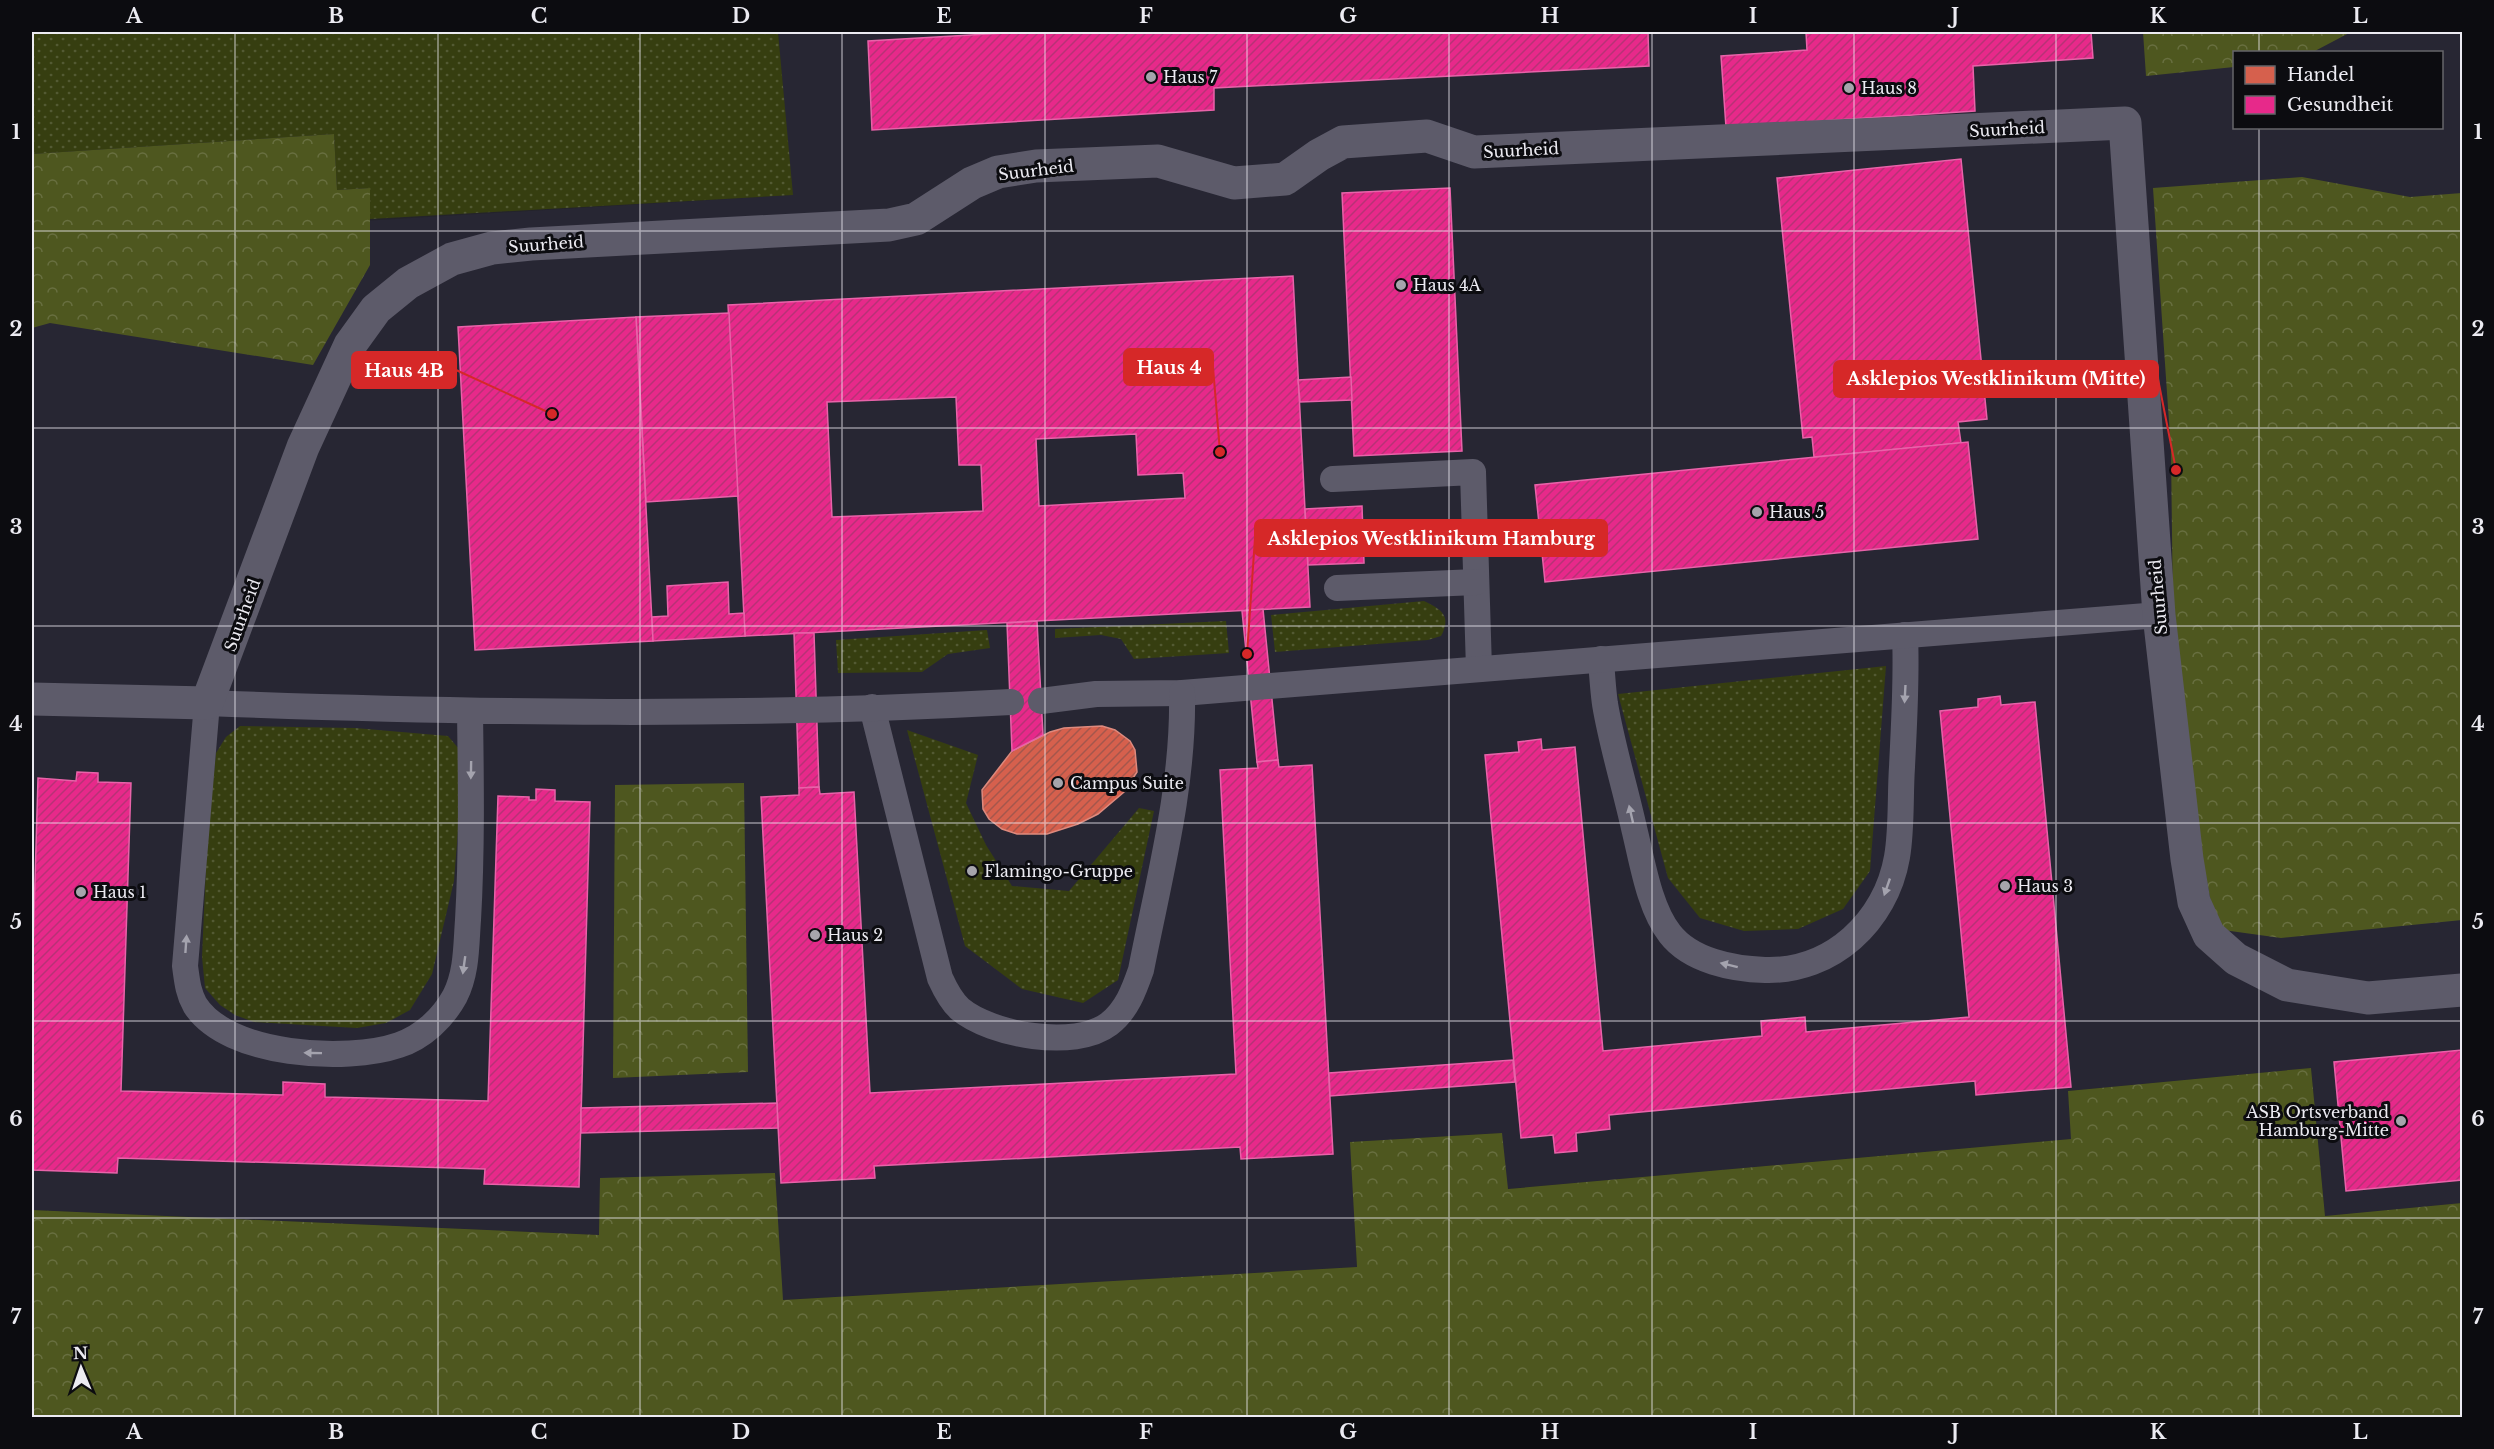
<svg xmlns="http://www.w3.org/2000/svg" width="2494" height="1449" font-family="'Libre Baskerville',serif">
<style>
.built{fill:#272633;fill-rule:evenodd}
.grass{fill:url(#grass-dots)}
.forest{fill:url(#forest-crowns)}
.shops{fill:url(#shops-hatch);stroke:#dd8a7e;stroke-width:1.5}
.health{fill:url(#health-hatch);stroke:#e863a9;stroke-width:1.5;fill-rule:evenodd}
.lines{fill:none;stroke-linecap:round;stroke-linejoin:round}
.service{stroke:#5d5b6a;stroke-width:26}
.minor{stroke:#5d5b6a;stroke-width:33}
.oneway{fill:#a4a3ae}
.grid{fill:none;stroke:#ecebf2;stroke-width:1.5;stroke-opacity:0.55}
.poi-dot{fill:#a6a5ac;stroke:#0c0c10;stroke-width:2}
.labels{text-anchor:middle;stroke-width:6;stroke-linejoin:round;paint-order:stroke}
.poi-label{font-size:16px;fill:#ecebf2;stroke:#0c0c10;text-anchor:start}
.street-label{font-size:16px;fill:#ecebf2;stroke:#0c0c10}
.leader{fill:none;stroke:#d62828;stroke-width:2}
.callout-dot{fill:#d62828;stroke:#0c0c10;stroke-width:2}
.callout{fill:#d62828;stroke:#d62828;stroke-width:2}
.callout-label{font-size:18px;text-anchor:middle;font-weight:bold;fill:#fff}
.neatline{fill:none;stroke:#ecebf2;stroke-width:2}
.grid-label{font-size:20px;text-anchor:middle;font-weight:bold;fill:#ecebf2}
</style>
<defs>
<pattern id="grass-dots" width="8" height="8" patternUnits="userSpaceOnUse" patternTransform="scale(1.5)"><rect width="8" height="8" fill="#363e10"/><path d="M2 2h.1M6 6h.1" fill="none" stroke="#535a33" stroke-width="1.8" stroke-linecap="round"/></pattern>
<pattern id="forest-crowns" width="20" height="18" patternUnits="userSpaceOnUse" patternTransform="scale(1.5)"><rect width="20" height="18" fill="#4e571f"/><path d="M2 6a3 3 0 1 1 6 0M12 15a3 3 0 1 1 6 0" fill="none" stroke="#686f40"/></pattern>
<pattern id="shops-hatch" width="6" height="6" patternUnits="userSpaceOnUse" patternTransform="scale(1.5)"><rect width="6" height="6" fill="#d6604d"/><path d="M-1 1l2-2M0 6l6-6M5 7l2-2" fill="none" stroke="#a4574c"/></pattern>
<pattern id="health-hatch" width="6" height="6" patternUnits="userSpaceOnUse" patternTransform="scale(1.5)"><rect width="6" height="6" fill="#e7298a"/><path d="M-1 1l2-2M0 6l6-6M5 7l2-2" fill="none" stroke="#b73276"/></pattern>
</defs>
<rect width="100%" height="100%" fill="#242429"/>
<!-- built -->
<path class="built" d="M778,32H2462V1203L2325,1216L2311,1068L2068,1091L2072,1139L1507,1189L1501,1133L1351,1142L1357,1267L782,1300L775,1173L599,1235L32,1210V241L792,195ZM2234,52H2442V128H2234Z"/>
<!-- grass -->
<g class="grass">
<polygon points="32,32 778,32 793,195 370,219 370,188 337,190 334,134 32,154"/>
<path d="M1424,601C1441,609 1452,616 1441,636L1428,640L1275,652L1271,615Z"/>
<polygon points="1226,621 1229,653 1134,659 1121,639 1101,635 1055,638 1055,629"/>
<polygon points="987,630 990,648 948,654 922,672 838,673 836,640"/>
<polygon points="1886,666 1870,871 1843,909 1798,929 1744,931 1700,918 1668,878 1618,694"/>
<polygon points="240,726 355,728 448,736 459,749 460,804 454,881 432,974 410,1010 386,1023 357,1028 254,1022 235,1015 220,1005 205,988 202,957 207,843 216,753 226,737"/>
<polygon points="907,730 978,755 966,803 986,845 1012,886 1069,891 1139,808 1154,811 1118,980 1083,1003 1022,989 965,946"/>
</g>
<!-- forest -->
<g class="forest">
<polygon points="2143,32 2351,32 2313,52 2234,52 2234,67 2146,76"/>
<polygon points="334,134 337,190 370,188 370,265 313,365 50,323 32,328 32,154"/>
<polygon points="2302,177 2410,197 2462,193 2462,920 2281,938 2216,929 2202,856 2173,616 2171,451 2153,188"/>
<polygon points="744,783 748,1072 613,1078 615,785"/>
<polygon points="2311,1068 2325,1216 2462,1203 2462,1417 32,1417 32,1210 599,1235 600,1178 775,1173 783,1300 1357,1267 1350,1142 1502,1133 1508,1189 2071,1139 2068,1091"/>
</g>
<!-- shops -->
<polygon class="shops" points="1102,726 1115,730 1130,741 1135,750 1137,772 1124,792 1098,814 1078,824 1047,834 1017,834 1002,829 989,819 983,809 982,790 1012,751 1050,732 1064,728"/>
<!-- health -->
<g class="health">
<polygon points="1023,32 1648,32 1649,66 1214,88 1214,110 872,130 868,41"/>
<polygon points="1806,32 2091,32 2093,58 1973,66 1975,111 1726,127 1721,56 1807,50"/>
<polygon points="1961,159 1987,419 1958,422 1961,443 1814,457 1812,437 1803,438 1777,178"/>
<polygon points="1450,188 1462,451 1354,456 1342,193"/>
<path d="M1293,276L1310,607L745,636L728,305ZM956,397L959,465H981L983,511L832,517L827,402ZM1136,434L1138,475L1183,473L1185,498L1039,506L1036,439Z"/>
<polygon points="729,313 738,496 646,502 636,317"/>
<polygon points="636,317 653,641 475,650 458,327"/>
<polygon points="1351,377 1352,400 1300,402 1298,380"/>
<polygon points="1968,442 1978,539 1545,582 1535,485"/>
<polygon points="1362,506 1364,563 1308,565 1305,509"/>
<polygon points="728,582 729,614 744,613 745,636 653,641 652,617 668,616 667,586"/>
<polygon points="1263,609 1278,760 1257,762 1242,611"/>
<polygon points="1037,621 1043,735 1012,751 1007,623"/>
<polygon points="794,633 814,633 819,787 799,788"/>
<polygon points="2000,696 2001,705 2035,702 2071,1087 1976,1095 1975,1081 1609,1115 1610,1129 1576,1133 1577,1151 1555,1153 1553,1135 1521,1138 1485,755 1519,752 1518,742 1541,739 1542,750 1575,747 1603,1051 1762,1036 1761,1021 1805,1017 1806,1032 1969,1017 1940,711 1978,707 1978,699"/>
<polygon points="1278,760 1279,767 1312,765 1333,1154 1241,1159 1240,1147 874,1166 875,1178 781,1183 761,797 799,795 799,788 819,787 820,794 854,792 870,1093 1236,1074 1220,770 1258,768 1257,762"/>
<polygon points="77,772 98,773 98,782 131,783 121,1091 283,1095 283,1082 325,1084 325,1097 488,1101 498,796 529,797 529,800 536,800 536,789 555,790 555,801 590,802 579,1187 484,1184 485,1169 118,1158 117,1173 32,1170 32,982 38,778 76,781"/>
<polygon points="2462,1050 2462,1180 2346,1191 2334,1062"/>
<polygon points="1513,1060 1515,1082 1330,1096 1329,1073"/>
<polygon points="777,1103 778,1128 581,1133 581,1108"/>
</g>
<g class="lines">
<!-- service -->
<g class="service">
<polyline points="1333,479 1473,472 1479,669"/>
<polyline points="1337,588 1476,582"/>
<path d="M1601,659C1602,674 1603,690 1605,704C1612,746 1625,787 1634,828C1642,860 1649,908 1670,934C1691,961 1733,969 1765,970C1832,972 1886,921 1897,857C1902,828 1900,796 1902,767C1904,723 1907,679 1905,635"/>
<polyline points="1041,701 1096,694 1182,693 2159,615"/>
<path d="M872,707L940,978C945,989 951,1001 960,1009C991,1035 1075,1050 1109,1024C1127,1010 1134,990 1141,970C1159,878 1184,787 1182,693"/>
<path d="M470,712C471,781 472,851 468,920C466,946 467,972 455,996C443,1018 423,1037 399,1045C347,1063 227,1056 195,1005C188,993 187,980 185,966L207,703C475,713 743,717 1011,702"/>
</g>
<!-- minor -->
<polyline class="minor" points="32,699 207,703 303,447 350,345 376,309 408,283 452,259 492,248 531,244 889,225 916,219 972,183 998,172 1036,166 1158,161 1234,183 1285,179 1319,155 1343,142 1427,136 1474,152 2125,123 2159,615 2187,859 2194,902 2209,935 2236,959 2287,985 2368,998 2462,990"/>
</g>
<!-- one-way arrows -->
<defs><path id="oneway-solid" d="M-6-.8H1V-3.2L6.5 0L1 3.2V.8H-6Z" transform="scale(1.5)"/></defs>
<g class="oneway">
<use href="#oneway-solid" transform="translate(1905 694) rotate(93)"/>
<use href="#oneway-solid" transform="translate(471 770) rotate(91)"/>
<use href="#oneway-solid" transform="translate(1631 814) rotate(-103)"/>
<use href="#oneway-solid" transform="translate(1887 887) rotate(109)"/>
<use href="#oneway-solid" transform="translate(186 944) rotate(-86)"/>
<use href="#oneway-solid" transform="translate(464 965) rotate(98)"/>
<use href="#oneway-solid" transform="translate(1729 965) rotate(-166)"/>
<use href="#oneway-solid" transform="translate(313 1053) rotate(-179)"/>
</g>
<!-- grid -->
<path class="grid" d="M235,32V1418M438,32V1418M640,32V1418M842,32V1418M1045,32V1418M1247,32V1418M1449,32V1418M1652,32V1418M1854,32V1418M2056,32V1418M2259,32V52M2259,128V1418M32,231H2462M32,428H2462M32,626H2462M32,823H2462M32,1021H2462M32,1218H2462"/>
<!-- markers -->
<g class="poi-dot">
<circle cx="1151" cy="77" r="6"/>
<circle cx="1849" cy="88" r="6"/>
<circle cx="1401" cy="285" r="6"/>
<circle cx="1757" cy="512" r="6"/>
<circle cx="1058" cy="783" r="6"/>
<circle cx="972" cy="871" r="6"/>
<circle cx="2005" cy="886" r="6"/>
<circle cx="81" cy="892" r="6"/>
<circle cx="815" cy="935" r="6"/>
<circle cx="2401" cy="1121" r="6"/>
</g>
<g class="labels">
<!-- poi labels -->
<g class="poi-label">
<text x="1163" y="83">Haus 7</text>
<text x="1861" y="94">Haus 8</text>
<text x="1413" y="291">Haus 4A</text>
<text x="1769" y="518">Haus 5</text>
<text x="1070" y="789">Campus Suite</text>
<text x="984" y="877">Flamingo-Gruppe</text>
<text x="2017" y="892">Haus 3</text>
<text x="93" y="898">Haus 1</text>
<text x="827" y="941">Haus 2</text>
<text x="2389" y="1118" text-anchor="end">ASB Ortsverband<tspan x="2389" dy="18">Hamburg-Mitte</tspan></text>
</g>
<!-- street labels -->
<g class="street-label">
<text transform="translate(2007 129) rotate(-3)" y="6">Suurheid</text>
<text transform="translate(1521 150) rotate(-3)" y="6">Suurheid</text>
<text transform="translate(1036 170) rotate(-7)" y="6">Suurheid</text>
<text transform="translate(546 244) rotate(-4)" y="6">Suurheid</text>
<text transform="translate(2158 597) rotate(-95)" y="6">Suurheid</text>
<text transform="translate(242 615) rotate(-70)" y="6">Suurheid</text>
</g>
</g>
<!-- callouts -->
<path class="leader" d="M1220 452L1213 367M552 414L456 370M2176 470L2158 379M1247 654L1255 538"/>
<g class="callout-dot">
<circle cx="1220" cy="452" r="6"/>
<circle cx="552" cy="414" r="6"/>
<circle cx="2176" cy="470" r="6"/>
<circle cx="1247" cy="654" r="6"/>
</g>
<g class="callout">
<rect x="1124" y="349" width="89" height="36" rx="6"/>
<rect x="352" y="352" width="104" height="36" rx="6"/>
<rect x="1834" y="361" width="324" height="36" rx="6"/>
<rect x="1255" y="520" width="352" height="36" rx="6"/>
</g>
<g class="callout-label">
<text x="1169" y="374">Haus 4</text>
<text x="404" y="377">Haus 4B</text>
<text x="1996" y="385">Asklepios Westklinikum (Mitte)</text>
<text x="1431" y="545">Asklepios Westklinikum Hamburg</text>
</g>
<!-- border -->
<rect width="2494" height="1449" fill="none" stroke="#0c0c10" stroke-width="66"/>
<!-- legend -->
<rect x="2233" y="51" width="210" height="78" fill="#0c0c10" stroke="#66656a" stroke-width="1.5"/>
<rect x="2245" y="66" width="30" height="18" fill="#d6604d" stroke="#66656a" stroke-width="1.5"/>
<text x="2287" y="81" font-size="18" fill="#ecebf2">Handel</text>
<rect x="2245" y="96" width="30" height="18" fill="#e7298a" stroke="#66656a" stroke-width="1.5"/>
<text x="2287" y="111" font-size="18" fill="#ecebf2">Gesundheit</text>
<!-- north arrow -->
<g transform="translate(81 1368) rotate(358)" stroke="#0c0c10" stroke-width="4.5" paint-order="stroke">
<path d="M0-4.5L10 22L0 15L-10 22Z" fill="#ecebf2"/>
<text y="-9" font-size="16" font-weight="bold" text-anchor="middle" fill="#ecebf2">N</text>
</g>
<rect x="33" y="33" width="2428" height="1383" class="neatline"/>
<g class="grid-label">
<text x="134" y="23">A</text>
<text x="336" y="23">B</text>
<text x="539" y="23">C</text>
<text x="741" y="23">D</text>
<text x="944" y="23">E</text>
<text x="1146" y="23">F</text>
<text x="1348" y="23">G</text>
<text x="1550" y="23">H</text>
<text x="1753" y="23">I</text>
<text x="1955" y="23">J</text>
<text x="2158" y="23">K</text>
<text x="2360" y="23">L</text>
<text x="16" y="139">1</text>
<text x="2478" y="139">1</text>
<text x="16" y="336">2</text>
<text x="2478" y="336">2</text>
<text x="16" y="534">3</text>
<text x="2478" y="534">3</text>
<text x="16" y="731">4</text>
<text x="2478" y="731">4</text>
<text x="16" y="929">5</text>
<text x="2478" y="929">5</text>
<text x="16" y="1126">6</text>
<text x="2478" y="1126">6</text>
<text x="16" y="1324">7</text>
<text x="2478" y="1324">7</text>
<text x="134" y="1439">A</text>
<text x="336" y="1439">B</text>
<text x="539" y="1439">C</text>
<text x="741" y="1439">D</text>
<text x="944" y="1439">E</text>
<text x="1146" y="1439">F</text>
<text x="1348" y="1439">G</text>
<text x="1550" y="1439">H</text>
<text x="1753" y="1439">I</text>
<text x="1955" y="1439">J</text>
<text x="2158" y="1439">K</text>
<text x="2360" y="1439">L</text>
</g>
</svg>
